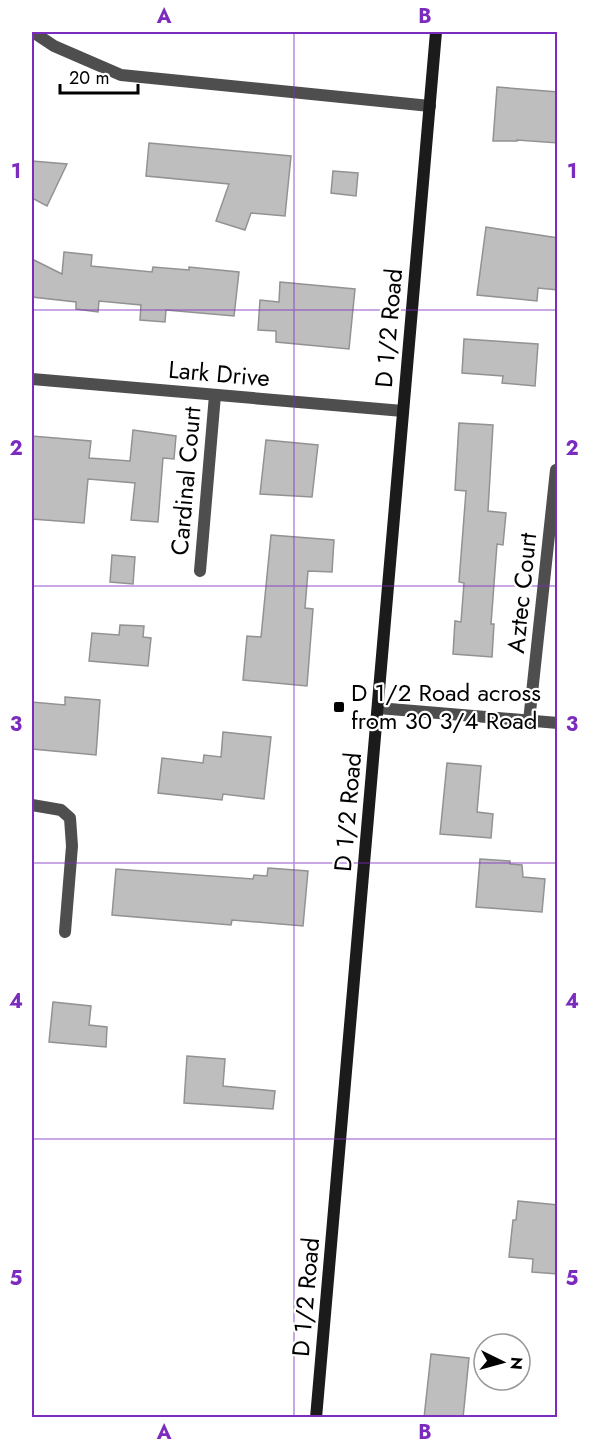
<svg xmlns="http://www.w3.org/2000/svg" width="589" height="1449" font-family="Jost,sans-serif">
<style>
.building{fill:#bebebe;stroke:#929292;stroke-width:1.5}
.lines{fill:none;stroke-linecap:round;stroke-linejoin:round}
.street{stroke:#4e4e4e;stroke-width:12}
.secondary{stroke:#1b1b1b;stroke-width:12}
.grid{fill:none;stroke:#7b2cbf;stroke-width:1.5;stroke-opacity:0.55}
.poi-dot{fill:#000;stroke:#fff;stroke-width:2}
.labels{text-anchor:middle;stroke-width:4.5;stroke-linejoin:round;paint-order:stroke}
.street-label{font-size:24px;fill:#000;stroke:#fff}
.poi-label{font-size:24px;fill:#000;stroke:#fff;text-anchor:start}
.neatline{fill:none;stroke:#7b2cbf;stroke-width:2}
.grid-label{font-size:20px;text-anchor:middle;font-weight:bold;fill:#7b2cbf}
</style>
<rect width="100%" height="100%" fill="#fff"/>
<!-- building -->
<g class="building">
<polygon points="497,87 558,92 558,143 517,140 517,141 493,141"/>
<polygon points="149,143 291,156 285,216 251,213 245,230 216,221 229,184 146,176"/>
<polygon points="32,161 67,164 47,206 32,198"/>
<polygon points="333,171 358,173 356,196 331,193"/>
<polygon points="486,227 558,238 558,290 538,288 537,301 477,295"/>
<polygon points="64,252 92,255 91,266 152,272 153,267 189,270 189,267 239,272 234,316 166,310 165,322 140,320 141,305 99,301 98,312 76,309 76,302 32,297 32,259 62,274"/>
<polygon points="280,282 355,289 349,349 276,342 276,331 258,330 260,300 279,302"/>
<polygon points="464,339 538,344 535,386 502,383 503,376 462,373"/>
<polygon points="459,423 493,425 488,511 506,513 503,545 497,544 491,624 494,624 492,657 453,654 455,621 461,622 464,583 459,582 466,491 455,490"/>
<polygon points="133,430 176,436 174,459 163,458 158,522 131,520 135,483 88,479 84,523 32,519 32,436 91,441 89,458 130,461"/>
<polygon points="266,440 318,445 312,497 260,494"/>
<polygon points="271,535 334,540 332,572 308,571 305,608 313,609 307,686 243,680 247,636 261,637"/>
<polygon points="112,555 135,557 133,584 110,582"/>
<polygon points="120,625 144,626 143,637 151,638 148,666 89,661 92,633 119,635"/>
<polygon points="65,697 100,700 96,755 32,749 32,702 65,705"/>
<polygon points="223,732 271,737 264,799 223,794 222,800 158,793 162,758 203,763 204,755 221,757"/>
<polygon points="447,763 481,766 477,812 493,814 491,838 440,834"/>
<polygon points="480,859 510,861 510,864 522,865 523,877 545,879 542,912 476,907"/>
<polygon points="268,868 308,871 303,926 232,920 231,925 112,915 116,869 253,879 254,875 267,876"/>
<polygon points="53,1002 91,1006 89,1025 107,1027 106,1047 49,1042"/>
<polygon points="187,1056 225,1059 223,1086 275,1091 273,1109 184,1103"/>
<polygon points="518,1201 558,1205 558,1274 532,1272 533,1259 509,1257 513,1220 516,1220"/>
<polygon points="431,1354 469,1358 463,1418 424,1418"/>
</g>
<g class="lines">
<!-- street -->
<g class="street">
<polyline points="33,32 54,46 121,75 430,106"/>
<polyline points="32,379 403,411"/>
<polyline points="200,571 215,395"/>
<polyline points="378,708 558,723"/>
<polyline points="529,721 556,470"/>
<polyline points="32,805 61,810 70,818 72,846 65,932"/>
</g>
<!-- secondary -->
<polyline class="secondary" points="316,1418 436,32"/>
</g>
<!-- grid -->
<path class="grid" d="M294,32V1418M32,310H558M32,586H558M32,863H558M32,1139H558"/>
<!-- markers -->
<rect class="poi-dot" x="333" y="701" width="12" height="12" rx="3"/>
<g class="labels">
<!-- street labels -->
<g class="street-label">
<text transform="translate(389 328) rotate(-85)" y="8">D 1/2 Road</text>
<text transform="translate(219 374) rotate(5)" y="8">Lark Drive</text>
<text transform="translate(186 481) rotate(-85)" y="8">Cardinal Court</text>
<text transform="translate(522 593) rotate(-84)" y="8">Aztec Court</text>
<text transform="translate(348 812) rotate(-85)" y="8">D 1/2 Road</text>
<text transform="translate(306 1297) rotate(-85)" y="8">D 1/2 Road</text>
</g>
<!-- poi labels -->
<g class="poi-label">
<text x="351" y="701">D 1/2 Road across<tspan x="351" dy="28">from 30 3/4 Road</tspan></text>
</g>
</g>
<!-- border -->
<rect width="589" height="1449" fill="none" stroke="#ffffff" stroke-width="66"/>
<!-- north arrow -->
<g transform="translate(502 1362) rotate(95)"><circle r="28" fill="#ffffff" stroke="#999999" stroke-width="1.5"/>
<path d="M0-4.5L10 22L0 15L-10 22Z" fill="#000000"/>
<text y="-9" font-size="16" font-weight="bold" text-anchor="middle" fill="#000000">N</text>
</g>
<!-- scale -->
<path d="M60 84v9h78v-9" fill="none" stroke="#000000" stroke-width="3"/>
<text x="69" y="84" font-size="18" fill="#000000" stroke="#ffffff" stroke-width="4.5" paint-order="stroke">20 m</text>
<rect x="33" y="33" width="523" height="1383" class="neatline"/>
<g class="grid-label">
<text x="164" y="23">A</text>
<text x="425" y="23">B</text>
<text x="16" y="178">1</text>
<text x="572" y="178">1</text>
<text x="16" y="455">2</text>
<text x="572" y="455">2</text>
<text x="16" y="731">3</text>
<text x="572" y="731">3</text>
<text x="16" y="1008">4</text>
<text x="572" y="1008">4</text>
<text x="16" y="1285">5</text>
<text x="572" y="1285">5</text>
<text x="164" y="1439">A</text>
<text x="425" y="1439">B</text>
</g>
</svg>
